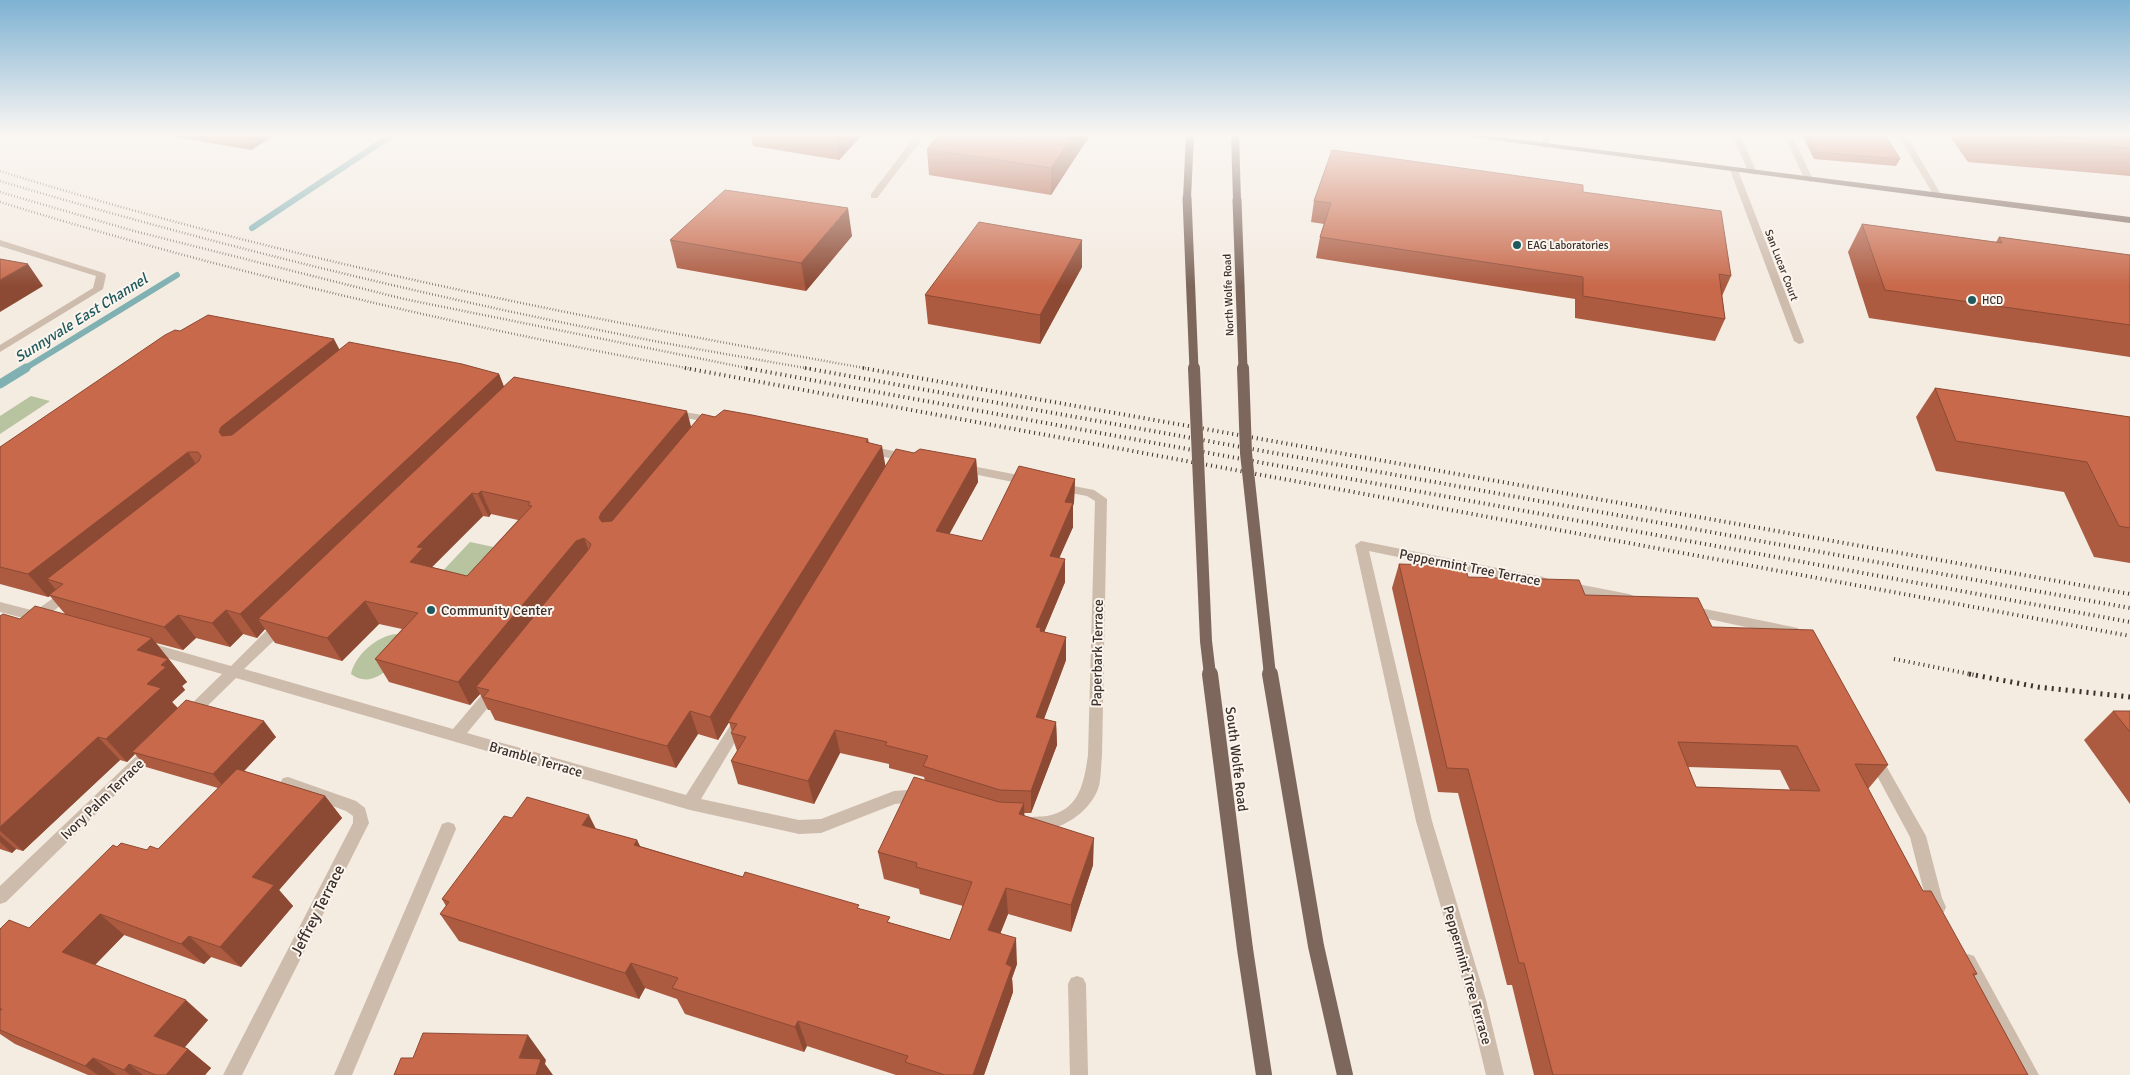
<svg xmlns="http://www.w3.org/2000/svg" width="2130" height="1075" font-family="Signika,sans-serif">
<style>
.green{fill:#b8c4a0}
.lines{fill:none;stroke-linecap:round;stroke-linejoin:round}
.stream-far1{stroke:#7fb0b2;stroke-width:6}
.stream{stroke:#7fb0b2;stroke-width:9}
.minor{fill:#cdbbac;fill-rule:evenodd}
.major{fill:#7d675c;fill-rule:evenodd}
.rail-far2{stroke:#3b302b;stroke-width:2.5;stroke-dasharray:0.5 2.5;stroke-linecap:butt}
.rail-far1{stroke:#3b302b;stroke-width:4;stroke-dasharray:1 4;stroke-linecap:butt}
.rail{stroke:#3b302b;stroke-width:5;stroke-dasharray:2 5;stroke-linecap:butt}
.major-bridge-far2{stroke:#7d675c;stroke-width:9}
.major-bridge-far1{stroke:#7d675c;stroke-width:12}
.major-bridge{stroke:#7d675c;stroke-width:16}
.wall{fill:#ac5a40;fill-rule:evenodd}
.shaded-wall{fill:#8c4a34}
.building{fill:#c8694b;stroke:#8c4a34;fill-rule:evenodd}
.poi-dot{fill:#1f5a5e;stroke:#fbf5ee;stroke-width:2}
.labels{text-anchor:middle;stroke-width:4;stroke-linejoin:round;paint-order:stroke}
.far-poi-label{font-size:11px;fill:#3b302b;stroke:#fbf5ee;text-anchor:start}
.far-street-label{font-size:11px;fill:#3b302b;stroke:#fbf5ee}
.street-label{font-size:14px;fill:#3b302b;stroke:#fbf5ee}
.poi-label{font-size:14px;fill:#3b302b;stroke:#fbf5ee;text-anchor:start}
.water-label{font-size:15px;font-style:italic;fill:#1f5a5e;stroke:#fbf5ee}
.near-street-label{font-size:16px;fill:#3b302b;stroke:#fbf5ee}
</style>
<rect width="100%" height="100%" fill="#f4ebe1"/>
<!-- green -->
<g class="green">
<polygon points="31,396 50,401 0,434 0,416"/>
<polygon points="470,542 508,550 476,586 437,577"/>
<path d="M396,634L403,636L408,649C393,664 374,691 351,674C355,655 377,636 396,634Z"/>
</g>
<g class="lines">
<!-- stream-far1 -->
<g class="stream-far1">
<polyline points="252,228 392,135"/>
<polyline points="24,369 177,275"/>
</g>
<!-- stream -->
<polyline class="stream" points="0,384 26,368"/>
<!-- minor -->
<g class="minor">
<polygon points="916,135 925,135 877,198 871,198 871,194"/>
<polygon points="1542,135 1550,135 1549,149 1542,147"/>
<polygon points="1732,135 1740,135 1757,173 1756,175 1749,173"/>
<polygon points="1784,135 1792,135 1813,180 1812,182 1805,180"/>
<polygon points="1898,135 1906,135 1942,196 1941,198 1934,196"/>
<polygon points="1734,167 1738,170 1804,341 1803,343 1799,344 1794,341 1730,170"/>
<polygon points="0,240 104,273 106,275 103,289 0,352 0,345 93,288 96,276 0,246"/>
<polygon points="672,410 714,417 720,420 714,423 668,415 666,413 668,411"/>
<polygon points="869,446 908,454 914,458 908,462 865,453 863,450"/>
<polygon points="962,464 1028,477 1034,481 1028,485 958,471 956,468"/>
<path d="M1058,483L1094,490L1107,499L1102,755C1101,765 1101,777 1099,786C1091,813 1055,837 1027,828L1025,823L1027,818C1034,816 1040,817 1047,816C1080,810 1084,782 1088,755L1095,501L1087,496L1054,490L1052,487L1054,484Z"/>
<polygon points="1361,541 1543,577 1548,579 1549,582 1548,585 1543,587 1369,551 1432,821 1486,1000 1504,1075 1486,1075 1468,1000 1416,821 1355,545"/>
<polygon points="1567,582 1629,594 1634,596 1636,599 1634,602 1629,604 1562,590 1560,587 1562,584"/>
<polygon points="69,587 74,589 76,592 74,595 47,616 46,622 33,625 28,624 27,619 0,612 0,602 35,611"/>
<polygon points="1690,606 1793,627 1798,628 1800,632 1798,636 1793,637 1685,614 1683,611 1685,608"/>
<polygon points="282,619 287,620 289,624 287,628 244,669 453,729 490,685 495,683 500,685 502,689 500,693 467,733 686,795 735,718 740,716 745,718 747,722 701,799 799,820 821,819 894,791 922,789 927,791 930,796 927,801 895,804 821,833 799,834 690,810 236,678 194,719 189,721 184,719 182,715 184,711 222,674 142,651 140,647 142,643 147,642 231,666 277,620"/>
<polygon points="153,743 158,745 160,749 158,753 6,902 0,904 0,886 148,745"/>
<polygon points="1875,753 1880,755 1926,836 1942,898 1946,907 1944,912 1938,915 1932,912 1926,900 1910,837 1868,759 1870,755"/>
<polygon points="288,777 356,801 365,808 369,823 242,1075 223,1075 353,823 353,816 346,811 283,788 280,783 283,778"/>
<polygon points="448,822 454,824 456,829 352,1075 334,1075 440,829 442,824"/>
<polygon points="1968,954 1974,956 2039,1075 2020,1075 1959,962 1962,956"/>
<polygon points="1077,976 1083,978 1086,984 1088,1075 1070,1075 1068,984 1071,978"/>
</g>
<!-- major -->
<g class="major">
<polygon points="1186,135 1194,135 1191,198 1187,201 1183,198"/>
<polygon points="1231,135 1239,135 1241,200 1237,203 1233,200"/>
<polygon points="1456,135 1483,135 2130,217 2130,223"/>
</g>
<!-- rail-far2 -->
<g class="rail-far2">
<path d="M0,171C284,260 577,317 870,369"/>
<path d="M0,181C201,241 404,291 609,332C676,346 744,357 811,369"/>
<polyline points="0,192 134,231 404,299 752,369"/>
<path d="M0,202C227,272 458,326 692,369"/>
</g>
<!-- rail-far1 -->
<g class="rail-far1">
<polyline points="685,368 2130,636"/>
<polyline points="746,368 2130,622"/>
<polyline points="805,368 2130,608"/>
<polyline points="863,368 2130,594"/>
<polyline points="1894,659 1975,675"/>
</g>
<!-- rail -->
<polyline class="rail" points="1969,674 2038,687 2130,697"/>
<!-- major-bridge-far2 -->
<g class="major-bridge-far2">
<polyline points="1187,198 1194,369"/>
<polyline points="1237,200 1243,369"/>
</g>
<!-- major-bridge-far1 -->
<g class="major-bridge-far1">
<polyline points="1194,368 1206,641 1210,675"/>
<polyline points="1243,368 1246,453 1270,675"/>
</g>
<!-- major-bridge -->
<g class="major-bridge">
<polyline points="1210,674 1245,949 1264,1075"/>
<polyline points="1270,674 1316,946 1345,1075"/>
</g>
</g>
<!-- wall -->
<g class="wall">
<polygon points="164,135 275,135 251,150"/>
<polygon points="751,135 862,135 839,160 753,146"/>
<polygon points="939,135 1088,135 1088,138 1051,195 929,175 927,149"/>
<polygon points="1802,135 1885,135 1900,159 1896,166 1814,159"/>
<polygon points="1949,135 2130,135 2130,176 1968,162"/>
<polygon points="1583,192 1731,276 1722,296 1725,319 1715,341 1575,318 1575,299 1316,258 1320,237 1324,224 1311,222 1314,201"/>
<polygon points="1862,224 1996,242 1999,237 2130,255 2130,357 1869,318 1848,252"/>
<polygon points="852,236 806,291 677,268 670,240"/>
<polygon points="1082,240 1082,267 1040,344 928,324 925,295"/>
<path d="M180,331L340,350L499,374L504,387L691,427L715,417L868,439L869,443L885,467L914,453L976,459L978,482L949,534L982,541L1075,479L1074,502L1073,506V527L1059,558L1065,582L1044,632L1066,637V660L1044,719L1056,722L1057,745L1031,813H1024V816L1093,865L1071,932L1008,914L1000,934L1017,964L1012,978L1013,992L984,1075H896L807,1046L804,1052L685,1014L677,999L645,988L639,999L459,941L440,914L446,906L442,899L512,818L596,829L637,840L640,846L743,877L860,909L891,923L950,940L963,906L920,894L919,889L884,879L878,852L925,781L924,777L889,768V764L840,753L814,804L738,784L731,761L737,751L731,733L732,732L729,722L718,740L698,734L676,768L495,720L490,710H488L480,694L470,705L389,682L375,659L402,629L379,624L342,661L275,643L265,629L257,638L243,634L230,647L196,638L183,650L156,643L187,682L182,686L185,690L172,702L178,708L276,737L244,771L325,796L342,818L279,890L293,906L241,967L211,957L204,964L124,935L95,965L208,1020L185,1047L188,1049L211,1068L205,1075H88L15,1044L0,1034V929L29,928L117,847L147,850L158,849L218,788L146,767L135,754L127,762L120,760L23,851L16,849L12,853L0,849V616L20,619L65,614L50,596L48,597L0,584V447ZM491,514L518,520L467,576L432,567L483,516L489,517Z"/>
<polygon points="1935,388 2130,417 2130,563 2094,557 2064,492 1936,471 1916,417"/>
<path d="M1399,564L1468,577L1585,595L1712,627L1888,765L1868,789L1923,891L1977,974L1974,976L2028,1075H1534L1512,985H1507L1458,793L1438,792L1392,588ZM1688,767L1780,770L1790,790L1696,787Z"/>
<polygon points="2113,711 2130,711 2130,804 2084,740"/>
</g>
<!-- shaded-wall -->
<g class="shaded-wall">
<polygon points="244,135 275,135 251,150"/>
<polygon points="836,135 862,135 839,160"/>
<polygon points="1073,135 1088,135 1088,138 1051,195 1051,168"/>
<polygon points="848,208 852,236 806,291 801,263"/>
<polygon points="1082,240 1082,267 1040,344 1040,315"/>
<polygon points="28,264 43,286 0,312 0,280"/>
<polygon points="334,339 346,362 236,450 219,432 221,427"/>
<polygon points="499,374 508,397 258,619 265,629 257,638 240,614"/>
<polygon points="687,411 693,434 607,541 599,518 601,513"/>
<polygon points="882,446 886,469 718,740 710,717"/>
<polygon points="188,452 204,476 63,584 47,579 57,591 49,595 50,596 48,597 28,574"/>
<polygon points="976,459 978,482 938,555 936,531"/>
<polygon points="1075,479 1074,502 1073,506 1073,527 1050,579 1050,556 1065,502"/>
<polygon points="481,491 491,514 489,517 478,494"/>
<polygon points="472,493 483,516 432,567 410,562 417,547"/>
<polygon points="584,538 593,562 476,687 480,694 470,705 458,682 576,541"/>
<polygon points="1065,559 1065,582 1041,640 1036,627"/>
<polygon points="365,601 379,624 342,661 327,638"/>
<polygon points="226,610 243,634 230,647 212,623"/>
<polygon points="178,615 196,638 183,650 164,627"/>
<polygon points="1066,637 1066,660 1036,740 1036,717"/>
<polygon points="152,638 187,682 182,686 185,690 172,702 180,711 132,752 135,754 127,762 106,739 147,684 137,650"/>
<polygon points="690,711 698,734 676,768 667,746"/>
<polygon points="264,721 276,737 226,790 213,774"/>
<polygon points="1056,722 1057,745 1031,813 1031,791"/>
<polygon points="835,730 840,753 814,804 808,781"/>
<polygon points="98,737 120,760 23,851 0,831 0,827"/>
<polygon points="325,796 342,818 279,890 293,906 241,967 220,947 252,877"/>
<polygon points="1024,803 1025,831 1019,814"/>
<polygon points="589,815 603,843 582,825"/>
<polygon points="0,835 16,849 12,853 0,842"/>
<polygon points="1094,838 1093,865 1071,932 1071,905"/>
<polygon points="637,840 650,868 634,845"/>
<polygon points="1006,888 1008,914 991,957 988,930"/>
<polygon points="100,914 124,935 87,973 62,952"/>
<polygon points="189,936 211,957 204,964 181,944"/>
<polygon points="1016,938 1017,964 1012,978 1013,992 984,1075 973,1075 1006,964"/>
<polygon points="631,963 645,988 639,999 625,973"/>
<polygon points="186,1000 208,1020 178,1055 154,1036"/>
<polygon points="798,1021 807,1046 804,1052 795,1027"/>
<polygon points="528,1035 546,1060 545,1064 553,1075 532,1075 519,1058"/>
<polygon points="188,1049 211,1068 205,1075 166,1075"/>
<polygon points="93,1058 116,1075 98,1075 85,1066"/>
<polygon points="129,1064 143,1075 130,1075 124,1070"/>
</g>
<!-- building -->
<g class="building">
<polygon points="939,135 1073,135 1051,168 927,149"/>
<polygon points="1809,135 1885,135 1900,159 1817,152"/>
<polygon points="1982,135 2130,135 2130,148 1983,136"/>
<polygon points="1332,150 1583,185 1583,192 1721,211 1731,276 1719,274 1725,319 1583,296 1583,277 1320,237 1331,203 1314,201"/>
<polygon points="725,190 848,208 801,263 670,240"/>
<polygon points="979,222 1082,240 1040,315 925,295"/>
<polygon points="1862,224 2002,243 1999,237 2130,255 2130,325 1885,290"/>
<polygon points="0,259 28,264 0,280"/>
<polygon points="208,315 334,339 221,427 219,432 222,436 232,435 349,342 462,364 499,374 240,614 226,610 212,623 178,615 164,627 49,595 63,584 47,579 199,461 201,456 198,452 188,452 28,574 0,567 0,447 165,335 175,330 180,331"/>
<path d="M514,377L687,411L601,513L599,518L602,522L612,521L702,414L715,417L724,410L752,415L840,433L868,439L866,442L882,446L710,717L690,711L667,746L483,697L489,690L476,687L589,549L591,544L584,538L576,541L458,682L375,659L418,613L365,601L327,638L258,619ZM481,491L530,502L528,505L532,506L467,576L410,562L423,548L417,547L472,493L478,494Z"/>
<polygon points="1935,388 2130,417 2130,528 2119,526 2087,462 1956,441"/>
<polygon points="896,449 914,453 920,449 976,459 936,531 982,541 1019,466 1075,479 1065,502 1073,503 1050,556 1065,559 1036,627 1041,628 1040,631 1066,637 1036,717 1056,722 1031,791 1000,790 923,766 928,756 885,745 887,742 835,730 808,781 731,761 746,737 731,733 737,724 728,722"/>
<path d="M1399,564L1465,566L1468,577L1579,580L1585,595L1698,598L1712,627L1813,630L1888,765L1855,764L1923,891H1931L1977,974H1973L2028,1075H1553L1524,963H1519L1468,769L1447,768ZM1678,742L1797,746L1820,791L1696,787Z"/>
<polygon points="35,606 152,638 137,650 168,659 161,665 166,667 147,684 161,688 106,739 98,737 0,827 0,616 3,614 20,619"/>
<polygon points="186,700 264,721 213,774 132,752"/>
<polygon points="2113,711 2130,711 2130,732"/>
<polygon points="237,769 325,796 252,877 274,885 220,947 189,936 181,944 100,914 62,952 186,1000 154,1036 188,1049 166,1075 156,1075 129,1064 124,1070 93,1058 85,1066 0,1030 0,1011 2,1009 0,1009 0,929 9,920 29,928 113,845 117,847 121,843 147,850 150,846 158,849"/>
<polygon points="914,777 999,802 1024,803 1019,814 1094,838 1071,905 1006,888 988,930 1016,938 1006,964 1012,967 973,1075 945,1075 905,1062 908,1056 798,1021 795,1027 672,988 678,978 631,963 625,973 440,914 449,902 442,899 504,816 512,818 527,797 589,815 582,825 637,840 634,845 743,877 745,872 859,905 857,908 890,917 887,922 950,940 972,882 916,867 917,863 878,852"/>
<polygon points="423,1033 528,1035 519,1058 541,1059 536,1075 394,1075 401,1058 413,1058"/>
</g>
<!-- sky -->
<linearGradient id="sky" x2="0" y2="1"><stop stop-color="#7eb2d2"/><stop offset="0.47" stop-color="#faf6f2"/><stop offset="1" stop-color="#faf6f2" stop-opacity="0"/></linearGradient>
<rect width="2130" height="286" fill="url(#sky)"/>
<!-- markers -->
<g class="poi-dot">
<circle cx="1517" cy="245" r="5"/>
<circle cx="1972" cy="300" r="5"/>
<circle cx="431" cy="610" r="5"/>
</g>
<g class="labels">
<!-- far-poi labels -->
<g class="far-poi-label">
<text x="1527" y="249">EAG Laboratories</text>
<text x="1982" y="304">HCD</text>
</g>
<!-- far-street labels -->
<g class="far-street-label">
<text transform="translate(1782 265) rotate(69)" y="4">San Lucar Court</text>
<text transform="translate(1228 295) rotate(-92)" y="4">North Wolfe Road</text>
</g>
<!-- street labels -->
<g class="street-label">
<text transform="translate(1470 567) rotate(11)" y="5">Peppermint Tree Terrace</text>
<text transform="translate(1097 653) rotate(-89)" y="5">Paperbark Terrace</text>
<text transform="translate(536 759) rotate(16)" y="5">Bramble Terrace</text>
<text transform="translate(1237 759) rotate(83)" y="5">South Wolfe Road</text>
<text transform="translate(102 799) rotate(-44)" y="5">Ivory Palm Terrace</text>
<text transform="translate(1468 975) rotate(74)" y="5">Peppermint Tree Terrace</text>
</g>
<!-- poi labels -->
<g class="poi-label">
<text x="441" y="615">Community Center</text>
</g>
<!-- water labels -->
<g class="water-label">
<text transform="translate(81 318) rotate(-32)" y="5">Sunnyvale East Channel</text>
</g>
<!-- near-street labels -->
<g class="near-street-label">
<text transform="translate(317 910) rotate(-63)" y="6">Jeffrey Terrace</text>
</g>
</g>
</svg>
